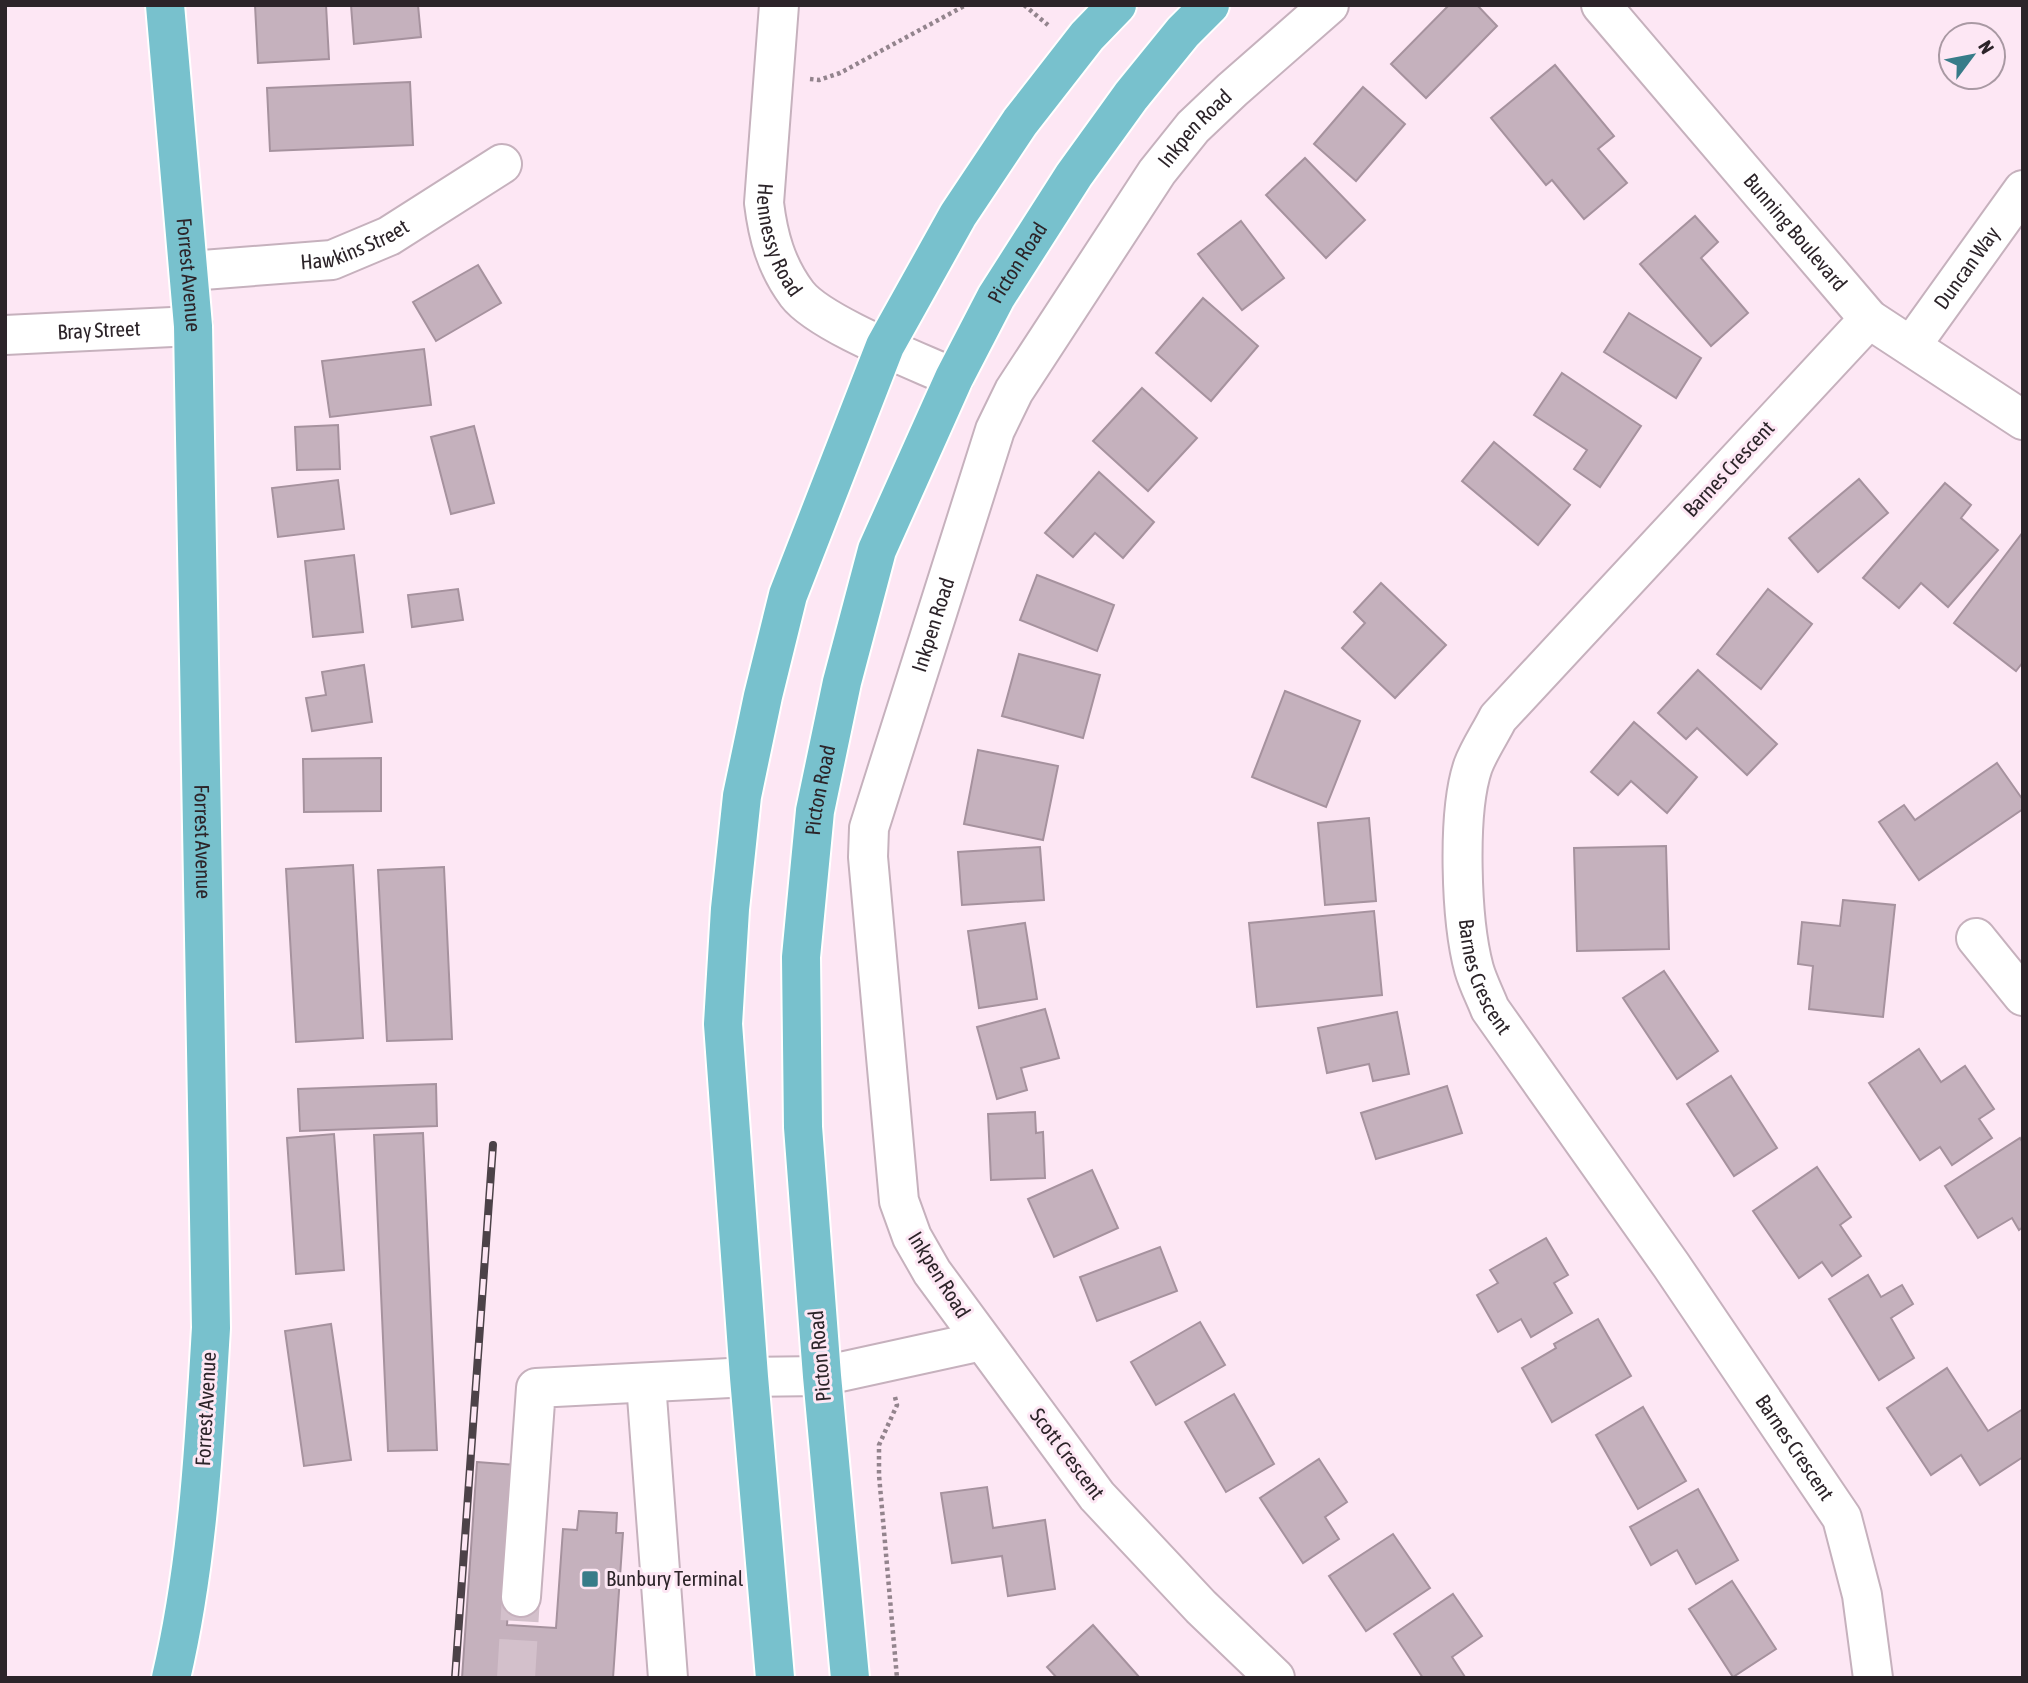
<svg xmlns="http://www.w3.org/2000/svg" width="2028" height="1683" font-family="'Asap Condensed',sans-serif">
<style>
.building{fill:#c5b1bd;stroke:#a6929e;stroke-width:2}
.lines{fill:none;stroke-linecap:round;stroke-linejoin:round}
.minor-tunnel{stroke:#d3c0cb;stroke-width:38;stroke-dasharray:38 19;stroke-linecap:butt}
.minor-casing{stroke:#c6b1bd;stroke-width:42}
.major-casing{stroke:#fff;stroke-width:42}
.path{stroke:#93848d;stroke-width:4.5;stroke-dasharray:3.5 3.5;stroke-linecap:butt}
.minor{stroke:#fff;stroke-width:38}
.major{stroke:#78c1cd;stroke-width:38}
.rail-casing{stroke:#4c4248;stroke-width:8}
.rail{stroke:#fde7f4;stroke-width:5;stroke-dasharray:16;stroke-linecap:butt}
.poi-dot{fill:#377c89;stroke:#fde7f4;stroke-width:2.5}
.labels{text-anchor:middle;stroke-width:6;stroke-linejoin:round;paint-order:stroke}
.street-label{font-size:21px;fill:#2c2429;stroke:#fde7f4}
.poi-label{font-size:21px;fill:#2c2429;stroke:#fde7f4;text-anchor:start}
</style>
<rect width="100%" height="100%" fill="#fde7f4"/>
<!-- building -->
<g class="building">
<polygon points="255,5 326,5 329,59 258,63"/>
<polygon points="351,5 418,5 421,37 354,44"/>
<polygon points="1449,5 1477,5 1497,26 1426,98 1391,64"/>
<polygon points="1555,65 1614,136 1598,149 1627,183 1584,219 1552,180 1546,185 1491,118"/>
<polygon points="410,82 413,145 270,151 267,88"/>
<polygon points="1363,87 1405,124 1356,181 1314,144"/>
<polygon points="1305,158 1365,220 1326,258 1266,195"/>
<polygon points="1695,216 1718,242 1701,258 1748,313 1711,346 1640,264"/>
<polygon points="1241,221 1284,278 1242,310 1198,254"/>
<polygon points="478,265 501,303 436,341 413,302"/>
<polygon points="1203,298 1258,346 1211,401 1156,353"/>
<polygon points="1629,313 1701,358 1676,398 1604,352"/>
<polygon points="424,349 431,405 330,417 322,361"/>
<polygon points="1562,373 1641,426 1600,487 1574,469 1587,450 1534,415"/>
<polygon points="1142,388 1197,438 1148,491 1093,441"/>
<polygon points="338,425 340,469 297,470 295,427"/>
<polygon points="474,426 494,503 451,514 431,437"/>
<polygon points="1494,442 1570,505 1538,545 1462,481"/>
<polygon points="1099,472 1154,522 1123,558 1095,533 1073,557 1045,533"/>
<polygon points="1859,479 1888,513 1818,572 1789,538"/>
<polygon points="338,480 344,529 278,537 272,488"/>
<polygon points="1945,483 1971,505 1961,518 1998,550 1948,607 1921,583 1899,608 1863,578"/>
<polygon points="2023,532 2023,662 2016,671 1954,623"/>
<polygon points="354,555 363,632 313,637 305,561"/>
<polygon points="1037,575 1114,605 1097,651 1020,620"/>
<polygon points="1381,583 1446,645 1395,698 1342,648 1365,623 1354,612"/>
<polygon points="458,589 463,620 412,627 408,595"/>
<polygon points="1768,589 1812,624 1761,689 1717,654"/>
<polygon points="1019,654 1100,675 1083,738 1002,716"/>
<polygon points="364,665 372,722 312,731 306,698 326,695 322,672"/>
<polygon points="1698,670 1777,744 1747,775 1697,728 1686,739 1658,713"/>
<polygon points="1285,691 1360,721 1326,807 1252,777"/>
<polygon points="1634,722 1697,777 1667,813 1631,781 1618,795 1591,772"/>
<polygon points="978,750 1058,766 1043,840 964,824"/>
<polygon points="381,758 381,811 304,812 303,759"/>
<polygon points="1997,763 2023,800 2023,809 1919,880 1879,822 1904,805 1915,820"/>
<polygon points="1369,818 1376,901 1325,905 1318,823"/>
<polygon points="1666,846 1669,949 1577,951 1574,848"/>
<polygon points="1040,847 1044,900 962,905 958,852"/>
<polygon points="353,865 363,1038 296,1042 286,869"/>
<polygon points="444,867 452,1039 387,1041 378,870"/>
<polygon points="1843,900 1895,905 1883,1017 1809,1009 1813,966 1798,964 1802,922 1840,926"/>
<polygon points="1374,911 1382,995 1257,1007 1249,923"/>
<polygon points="1025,923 1037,999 979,1008 968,931"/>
<polygon points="1664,971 1718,1051 1677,1079 1623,998"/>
<polygon points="1045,1009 1059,1058 1021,1068 1027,1090 997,1099 977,1027"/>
<polygon points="1397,1012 1409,1074 1373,1081 1369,1064 1327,1073 1318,1028"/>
<polygon points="1919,1049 1941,1082 1965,1066 1994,1109 1979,1119 1992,1138 1952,1165 1940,1147 1920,1160 1869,1083"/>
<polygon points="1731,1076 1777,1148 1734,1176 1687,1104"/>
<polygon points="436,1084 437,1126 300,1131 298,1089"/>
<polygon points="1447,1086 1462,1133 1376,1159 1361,1113"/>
<polygon points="1035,1112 1036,1133 1043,1132 1045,1178 991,1180 988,1114"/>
<polygon points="423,1133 437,1450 388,1451 374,1135"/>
<polygon points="334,1134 344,1270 296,1274 287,1138"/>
<polygon points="2020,1138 2023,1143 2023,1227 2019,1230 2012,1218 1978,1238 1945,1186"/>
<polygon points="1817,1167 1851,1217 1840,1225 1861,1256 1832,1276 1822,1262 1799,1278 1753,1211"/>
<polygon points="1092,1170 1118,1228 1054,1257 1028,1199"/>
<polygon points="1546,1238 1568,1275 1554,1283 1572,1313 1531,1337 1521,1319 1498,1332 1477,1295 1498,1283 1490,1270"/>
<polygon points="1160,1247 1177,1291 1097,1321 1080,1277"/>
<polygon points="1868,1275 1881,1297 1902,1285 1913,1304 1891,1318 1914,1358 1879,1380 1829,1299"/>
<polygon points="1598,1319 1631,1376 1552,1422 1522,1368 1556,1348 1554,1344"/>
<polygon points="1200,1322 1225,1365 1156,1405 1131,1362"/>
<polygon points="331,1324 351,1460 304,1466 285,1331"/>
<polygon points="1947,1368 1988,1431 2023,1409 2023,1457 1980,1485 1961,1455 1931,1475 1887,1408"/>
<polygon points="1234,1394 1274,1464 1226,1492 1185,1422"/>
<polygon points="1643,1407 1686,1481 1638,1509 1596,1435"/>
<polygon points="1319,1459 1347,1502 1325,1517 1339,1539 1303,1563 1260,1498"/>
<polygon points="477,1462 518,1465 507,1625 556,1628 563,1529 577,1530 579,1511 617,1513 616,1533 623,1533 613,1678 462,1678"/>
<polygon points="987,1487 993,1528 1045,1520 1055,1589 1008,1596 1002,1556 952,1563 941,1493"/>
<polygon points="1698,1489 1738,1560 1696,1584 1677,1550 1651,1565 1630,1527"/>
<polygon points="1393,1534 1430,1588 1366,1631 1329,1576"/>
<polygon points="1732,1581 1776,1649 1733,1677 1689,1609"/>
<polygon points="1453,1594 1482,1636 1452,1657 1465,1677 1423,1678 1394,1634"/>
<polygon points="1093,1625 1140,1678 1057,1678 1047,1667"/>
</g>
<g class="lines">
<!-- minor-tunnel -->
<polyline class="minor-tunnel" points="516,1678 521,1597"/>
<defs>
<g id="minor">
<path id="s1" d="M779,5L764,203C768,236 776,266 797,294C820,324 917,361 954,378"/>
<path id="s2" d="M1601,5L1869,319L2023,420"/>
<path id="s3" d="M190,271L332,260L389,236L502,164"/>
<path id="s4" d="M1869,319L1498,718C1490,734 1479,750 1473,766C1457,813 1461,921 1474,969C1478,983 1485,996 1490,1009L1671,1265L1842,1518L1862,1595L1873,1678"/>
<path id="s5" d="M5,335L193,326"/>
<path id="s6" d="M1911,346L2023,190"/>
<polyline points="1976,938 2023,996"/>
<polyline points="646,1383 668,1678"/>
<polyline points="521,1597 536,1388 749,1377 822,1376 982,1341"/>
<path id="s7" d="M1275,1678L1201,1607L1097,1496L932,1272L912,1237L899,1201L868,857L869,828L995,430L1014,391L1157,172L1193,127L1232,90L1329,5"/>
</g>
<g id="major">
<path id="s8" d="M165,5L193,326L211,1328C204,1445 198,1563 171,1678"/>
<polyline points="775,1678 749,1377 723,1024 730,909 742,796 763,696 788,595 885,346 958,215 1020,122 1087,36 1117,5"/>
<path id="s9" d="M850,1678L822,1376L803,1127L801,957L815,811L842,682L877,550L954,378L996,297L1074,175L1131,96L1183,32L1210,5"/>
</g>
</defs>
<!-- minor casing -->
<use href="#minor" class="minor-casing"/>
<!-- major casing -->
<use href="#major" class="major-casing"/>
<!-- path -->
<g class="path">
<polyline points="1024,5 1048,25"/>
<polyline points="810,79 819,80 840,73 966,5"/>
<polyline points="895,1397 897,1405 879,1445 879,1475 897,1678"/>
</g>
<!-- minor -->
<use href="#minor" class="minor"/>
<!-- major -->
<use href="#major" class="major"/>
<defs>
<polyline id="rail" points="455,1678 493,1145"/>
</defs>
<!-- rail casing -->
<use href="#rail" class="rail-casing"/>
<!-- rail -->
<use href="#rail" class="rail"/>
</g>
<!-- markers -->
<rect class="poi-dot" x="581" y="1570" width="18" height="18" rx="3.5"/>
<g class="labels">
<!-- street labels -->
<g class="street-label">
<text dy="7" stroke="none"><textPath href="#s7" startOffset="1766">Inkpen Road</textPath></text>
<text dy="7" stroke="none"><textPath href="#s2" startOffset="299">Bunning Boulevard</textPath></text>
<text dy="7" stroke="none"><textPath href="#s1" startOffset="238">Hennessy Road</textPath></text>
<text dy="7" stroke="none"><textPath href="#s3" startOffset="168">Hawkins Street</textPath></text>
<text dy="7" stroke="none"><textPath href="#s9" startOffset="1458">Picton Road</textPath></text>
<text dy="7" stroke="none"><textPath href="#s6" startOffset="96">Duncan Way</textPath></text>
<text dy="7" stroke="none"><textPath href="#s8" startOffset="271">Forrest Avenue</textPath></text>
<text dy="7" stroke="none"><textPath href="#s5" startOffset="94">Bray Street</textPath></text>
<text transform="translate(1729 469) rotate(-47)" y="7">Barnes Crescent</text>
<text dy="7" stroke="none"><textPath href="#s7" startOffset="1199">Inkpen Road</textPath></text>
<text dy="7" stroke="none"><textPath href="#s9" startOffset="891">Picton Road</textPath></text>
<text dy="7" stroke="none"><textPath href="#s8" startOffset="838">Forrest Avenue</textPath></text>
<text dy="7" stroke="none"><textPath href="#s4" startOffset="814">Barnes Crescent</textPath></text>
<text transform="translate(939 1275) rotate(58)" y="7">Inkpen Road</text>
<text transform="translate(820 1356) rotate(-95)" y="7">Picton Road</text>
<text transform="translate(206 1409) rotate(-87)" y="7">Forrest Avenue</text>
<text dy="7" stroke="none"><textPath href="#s4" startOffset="1381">Barnes Crescent</textPath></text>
<text transform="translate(1067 1454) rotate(53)" y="7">Scott Crescent</text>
</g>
<!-- poi labels -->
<g class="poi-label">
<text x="606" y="1586">Bunbury Terminal</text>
</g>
</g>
<!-- border -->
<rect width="2028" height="1683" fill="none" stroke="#2c2429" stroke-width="14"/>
<!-- north arrow -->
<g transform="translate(1972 56) rotate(58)"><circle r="33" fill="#fde7f4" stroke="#a999a3" stroke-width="2"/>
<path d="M0-5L12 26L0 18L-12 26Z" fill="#377c89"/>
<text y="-10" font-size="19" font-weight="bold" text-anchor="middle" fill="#2c2429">N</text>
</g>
</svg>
